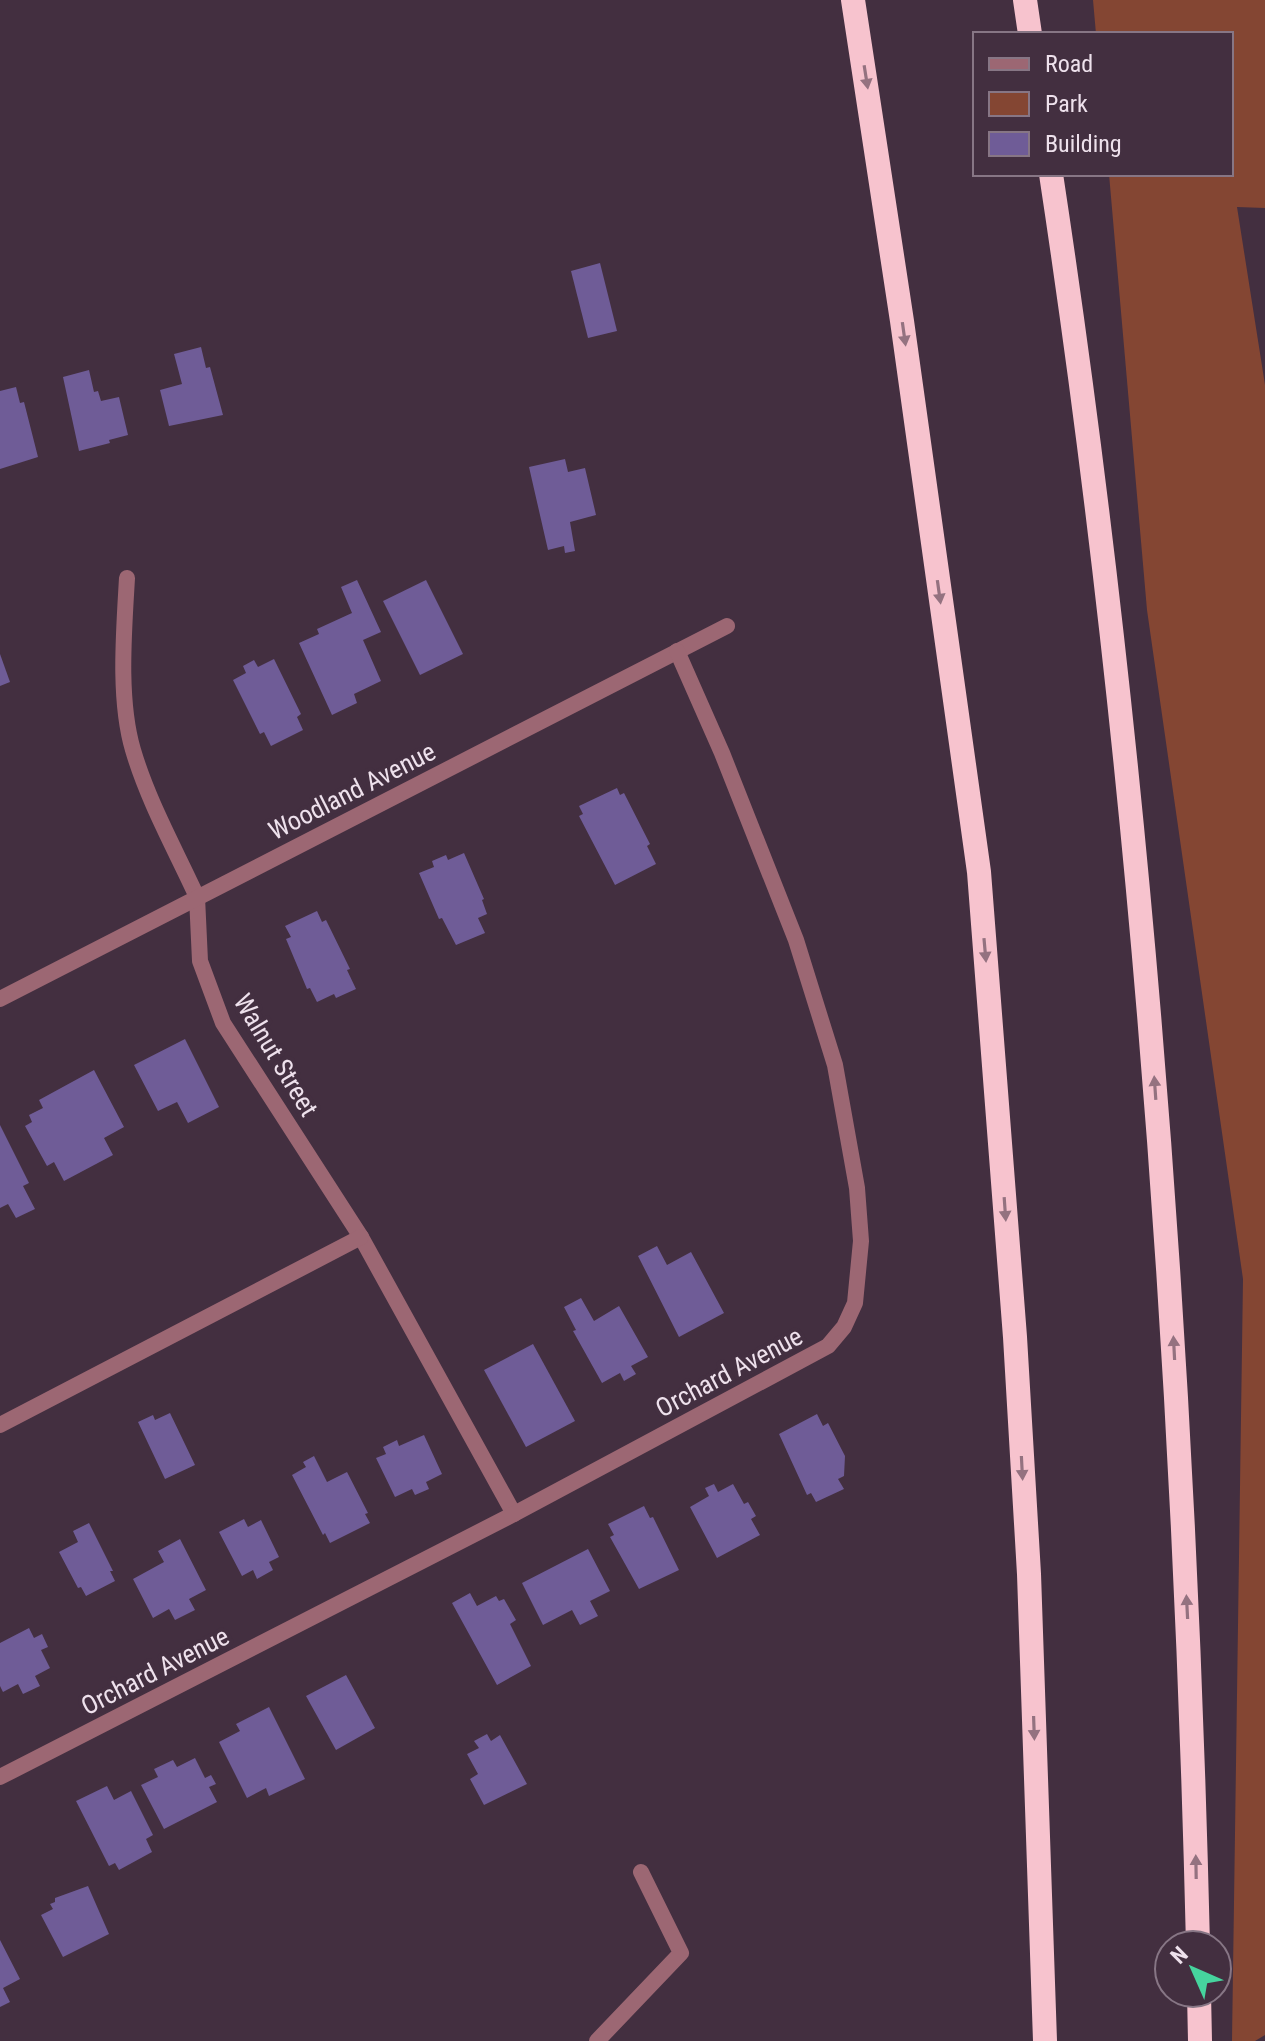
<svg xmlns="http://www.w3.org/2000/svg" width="1265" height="2041" font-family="'Roboto Condensed',sans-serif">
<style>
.green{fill:#844633}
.building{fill:#6f5c97}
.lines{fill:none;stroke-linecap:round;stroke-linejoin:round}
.service{stroke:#9c6773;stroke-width:16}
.minor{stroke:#9c6773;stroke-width:16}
.motorway{stroke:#f7c3ce;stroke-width:24}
.oneway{fill:#947280}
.labels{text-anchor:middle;stroke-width:8;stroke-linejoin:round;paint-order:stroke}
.street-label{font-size:26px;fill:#eee1ec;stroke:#432f40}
</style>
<rect width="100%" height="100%" fill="#432f40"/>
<!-- green -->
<polygon class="green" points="1093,0 1265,0 1265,208 1237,207 1265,385 1265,2035 1255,2041 1232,2041 1243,1279 1147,610 1109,174 1231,174 1231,34 1096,34"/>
<!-- building -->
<g class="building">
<polygon points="600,263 617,331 588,338 571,271"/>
<polygon points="201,347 206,368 210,367 223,415 169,426 160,390 182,384 174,354"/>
<polygon points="89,370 94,392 98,391 101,401 119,397 128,435 109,440 110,443 79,451 63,377"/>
<polygon points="16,387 20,403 24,402 38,457 0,469 0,391"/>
<polygon points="565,459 568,472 585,468 596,515 570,522 575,551 565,553 564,546 548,550 529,467"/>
<polygon points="357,580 381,632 363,640 381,681 354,694 357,703 332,715 299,643 319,634 317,629 352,613 341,587"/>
<polygon points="426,580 463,654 420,675 383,601"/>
<polygon points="0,654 10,682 0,686"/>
<polygon points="274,659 301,714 297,717 303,730 271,746 264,732 260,734 233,680 246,673 243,666 254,660 258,667"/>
<polygon points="617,788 620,795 624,793 650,844 647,846 656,864 615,885 579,816 583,814 579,806"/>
<polygon points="464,853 484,899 482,900 487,914 478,918 485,933 456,945 442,918 439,919 419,873 434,867 432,861 446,855 448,860"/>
<polygon points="317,911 322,922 326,920 350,969 347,970 356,989 336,998 334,994 317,1002 310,988 307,989 286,939 291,937 285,926"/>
<polygon points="185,1039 219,1107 188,1123 177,1102 158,1111 134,1065"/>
<polygon points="94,1070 124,1127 104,1138 113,1155 64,1181 54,1162 47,1166 25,1126 32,1122 29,1115 43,1108 39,1100"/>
<polygon points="0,1125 29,1183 23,1186 35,1209 16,1218 8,1204 0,1208"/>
<polygon points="657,1246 667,1265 691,1252 724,1313 679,1337 638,1256"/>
<polygon points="581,1298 594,1321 619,1306 648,1357 631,1366 636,1374 624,1381 620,1373 602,1383 573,1331 576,1330 564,1307"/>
<polygon points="533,1344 575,1421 526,1447 484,1370"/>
<polygon points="170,1413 195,1465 165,1479 138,1422 153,1415 155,1420"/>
<polygon points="817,1414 823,1426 828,1423 845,1456 844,1476 838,1479 844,1489 816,1502 811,1493 807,1495 779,1434"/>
<polygon points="424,1435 442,1474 426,1482 429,1489 415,1495 412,1489 395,1497 376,1458 386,1454 383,1447 397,1440 399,1446"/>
<polygon points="314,1456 327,1482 347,1472 368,1513 365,1514 370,1523 330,1543 325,1533 323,1535 292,1475 306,1467 303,1462"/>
<polygon points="714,1484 718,1492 733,1484 744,1504 748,1502 756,1516 751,1519 760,1535 717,1558 690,1507 709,1496 705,1488"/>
<polygon points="644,1506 650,1518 653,1517 679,1570 639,1589 610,1537 614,1535 608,1524"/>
<polygon points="244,1519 248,1527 261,1520 279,1557 269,1562 273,1570 257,1579 253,1570 242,1576 219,1532"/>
<polygon points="89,1523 113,1571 110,1571 115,1581 86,1596 81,1587 78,1588 59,1552 78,1542 73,1531"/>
<polygon points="180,1539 206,1590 189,1599 195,1610 175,1620 169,1609 153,1618 133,1579 164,1562 158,1551"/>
<polygon points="588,1549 610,1591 590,1601 598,1616 580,1625 572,1610 543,1625 522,1583"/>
<polygon points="470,1593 477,1606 496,1596 499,1601 504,1599 516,1620 510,1624 531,1666 497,1685 452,1603"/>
<polygon points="29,1628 34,1638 42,1634 48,1647 41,1650 50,1668 35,1676 40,1686 23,1694 18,1684 3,1692 0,1686 0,1643"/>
<polygon points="346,1675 375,1728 336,1750 306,1696"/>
<polygon points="269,1707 305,1779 269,1796 266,1788 247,1798 219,1742 240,1731 236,1724"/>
<polygon points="487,1734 491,1741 500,1735 527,1784 484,1805 470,1779 478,1774 467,1754 479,1748 474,1741"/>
<polygon points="195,1758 205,1778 211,1775 216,1784 209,1787 217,1802 164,1829 141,1785 158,1777 154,1769 173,1760 177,1767"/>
<polygon points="107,1786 114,1800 131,1791 153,1835 146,1839 152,1852 119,1870 115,1863 109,1866 76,1801"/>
<polygon points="88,1886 109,1934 63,1957 41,1915 53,1909 50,1904 55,1902 55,1898"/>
<polygon points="0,1940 20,1979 3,1988 10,2002 0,2007"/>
</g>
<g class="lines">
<!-- service -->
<g class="service">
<polyline points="197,897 200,961 223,1023 361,1237 514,1514"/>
<polyline points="0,1425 361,1237"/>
<polyline points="597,2041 681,1953 641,1872"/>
</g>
<!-- minor -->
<g class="minor">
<path d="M127,578C124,631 118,699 133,750C148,801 175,849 197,897"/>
<polyline points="0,999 727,626"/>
<polyline points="0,1777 514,1514 828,1346 844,1327 855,1303 861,1241 857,1188 835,1065 796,940 722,753 677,651"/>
</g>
<!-- motorway -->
<g class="motorway">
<polyline points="853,0 902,321 979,872 1015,1337 1029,1574 1045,2041"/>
<polyline points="1025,0 1030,34"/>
<path d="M1051,174C1140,760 1184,1352 1198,1945"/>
<polyline points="1199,1993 1200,2041"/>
</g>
</g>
<!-- one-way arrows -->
<defs><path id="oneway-solid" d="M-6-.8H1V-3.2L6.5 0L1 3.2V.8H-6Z" transform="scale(2)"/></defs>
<g class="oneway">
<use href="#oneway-solid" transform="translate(866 77) rotate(81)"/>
<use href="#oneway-solid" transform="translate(904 334) rotate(82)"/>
<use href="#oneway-solid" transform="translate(939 592) rotate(82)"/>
<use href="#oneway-solid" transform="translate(985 950) rotate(85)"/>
<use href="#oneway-solid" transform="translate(1155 1088) rotate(-94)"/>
<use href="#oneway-solid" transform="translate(1005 1209) rotate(86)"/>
<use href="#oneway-solid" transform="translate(1174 1348) rotate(-93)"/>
<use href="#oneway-solid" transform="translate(1022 1468) rotate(87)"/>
<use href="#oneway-solid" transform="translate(1187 1607) rotate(-93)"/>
<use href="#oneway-solid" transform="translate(1034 1728) rotate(88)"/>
<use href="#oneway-solid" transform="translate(1196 1867) rotate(-91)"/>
</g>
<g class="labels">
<!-- street labels -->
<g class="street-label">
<text transform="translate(352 791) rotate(-27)" y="9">Woodland Avenue</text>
<text transform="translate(276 1055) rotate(59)" y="9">Walnut Street</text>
<text transform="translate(729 1372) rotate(-28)" y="9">Orchard Avenue</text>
<text transform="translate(155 1671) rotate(-27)" y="9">Orchard Avenue</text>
</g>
</g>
<!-- legend -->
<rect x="973" y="32" width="260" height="144" fill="#432f40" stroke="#877685" stroke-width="2"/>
<rect x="989" y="58" width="40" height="12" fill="#9c6773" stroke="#877685" stroke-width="2"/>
<text x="1045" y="72" font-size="24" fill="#eee1ec">Road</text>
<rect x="989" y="92" width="40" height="24" fill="#844633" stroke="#877685" stroke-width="2"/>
<text x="1045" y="112" font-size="24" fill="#eee1ec">Park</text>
<rect x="989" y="132" width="40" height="24" fill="#6f5c97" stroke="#877685" stroke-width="2"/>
<text x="1045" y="152" font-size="24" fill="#eee1ec">Building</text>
<!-- north arrow -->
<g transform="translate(1193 1969) rotate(315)"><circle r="38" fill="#432f40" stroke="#877685" stroke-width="2"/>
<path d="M0-6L14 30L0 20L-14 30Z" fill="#46d49e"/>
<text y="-12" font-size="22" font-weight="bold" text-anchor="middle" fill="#eee1ec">N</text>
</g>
</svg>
